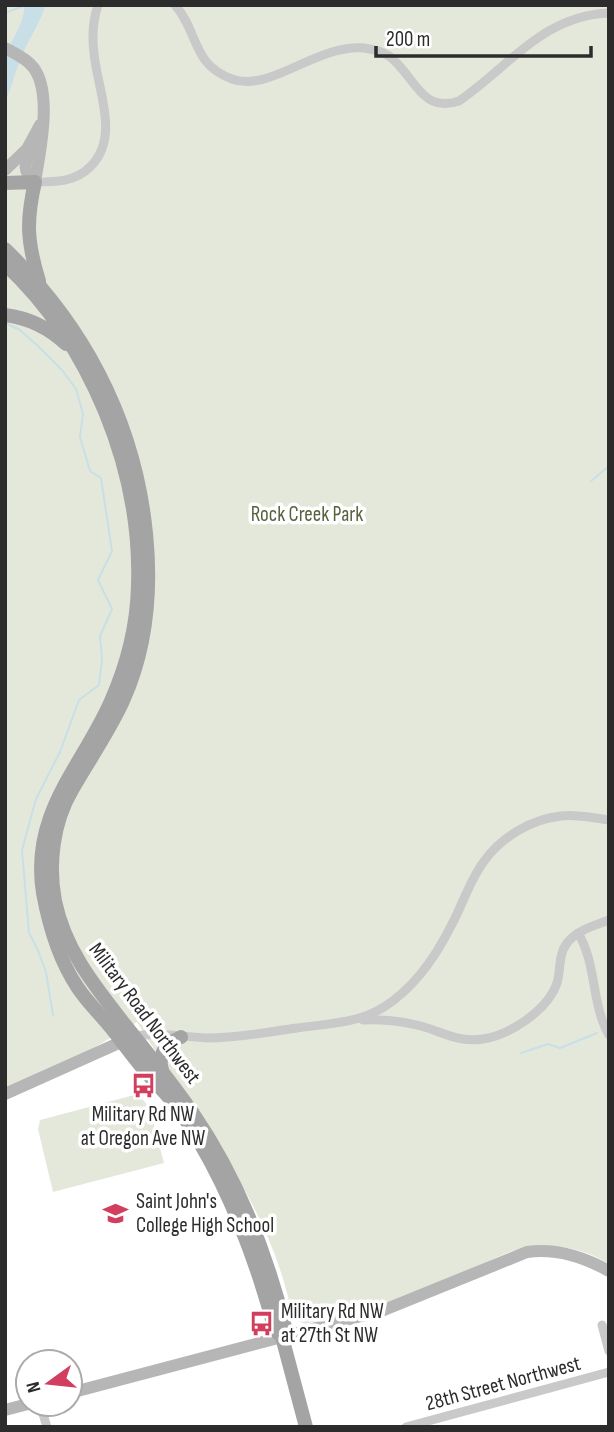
<svg xmlns="http://www.w3.org/2000/svg" width="614" height="1432" font-family="'Sofia Sans Condensed',sans-serif">
<style>
.green{fill:#e4e8db}
.water{fill:#c8dfe7}
.lines{fill:none;stroke-linecap:round;stroke-linejoin:round}
.stream{stroke:#c8dfe7;stroke-width:2}
.street{stroke:#c9c9c9;stroke-width:9}
.secondary{stroke:#b6b6b6;stroke-width:12}
.primary{stroke:#a4a4a4;stroke-width:14}
.labels{text-anchor:middle;stroke-width:7;stroke-linejoin:round;paint-order:stroke}
.park-label{font-size:21px;fill:#54623e;stroke:#fff}
.street-label{font-size:21px;fill:#2c2c2c;stroke:#fff}
.poi-label{font-size:21px;fill:#2c2c2c;stroke:#fff;text-anchor:start}
</style>
<rect width="100%" height="100%" fill="#fff"/>
<!-- green -->
<g class="green">
<path d="M5,5H609V1264C579,1245 545,1243 512,1251L399,1300L305,1324L296,1320H293C277,1229 223,1151 173,1076C161,1058 148,1041 137,1022L92,1049L5,1090Z"/>
<polygon points="138,1094 149,1107 164,1163 53,1192 38,1129 40,1120"/>
</g>
<!-- water -->
<path class="water" d="M24,5H45V7C38,27 26,43 19,63C14,75 12,88 5,100C5,85 3,67 7,53C12,37 25,23 24,5Z"/>
<g class="lines">
<!-- stream -->
<g class="stream">
<polyline points="5,13 26,5"/>
<polyline points="5,323 20,330 39,347 62,370 76,389 83,414 80,437 90,471 101,478 112,551 98,580 112,609 100,636 102,659 99,685 79,700 60,752 36,799 22,850 29,933 37,948 46,972 53,1015"/>
<polyline points="591,481 609,466"/>
<polyline points="521,1053 548,1044 560,1048 597,1033"/>
</g>
<!-- street -->
<g class="street">
<path d="M175,5C199,32 191,64 232,79C269,93 317,44 364,48C372,49 382,51 389,56C414,74 420,114 459,101C510,66 542,16 609,13"/>
<path d="M35,182C56,182 75,182 90,167C121,137 97,89 94,53C92,38 93,20 98,5"/>
<path d="M578,933C597,964 591,1004 609,1035"/>
<path d="M363,1020C382,1019 402,1021 421,1026C442,1032 460,1043 483,1039C510,1035 548,1010 557,983C561,970 558,955 567,943C577,930 594,926 609,920"/>
<path d="M134,1036C157,1032 184,1037 208,1038C238,1038 268,1032 297,1028C327,1024 359,1023 384,1007C414,988 436,956 451,926C463,904 470,879 485,860C503,836 532,819 561,816C577,814 593,818 609,820"/>
<polyline points="602,1325 609,1351"/>
<polyline points="40,1404 47,1427"/>
<polyline points="406,1427 609,1372"/>
</g>
<!-- secondary -->
<g class="secondary">
<path d="M5,48C14,53 26,58 33,67C53,92 40,152 35,182"/>
<path d="M32,149C24,162 22,172 35,182"/>
<polyline points="5,170 27,149 40,125"/>
<polyline points="5,1094 130,1038"/>
<path d="M70,1393L384,1310L527,1252C555,1248 584,1257 609,1271"/>
<polyline points="5,1410 28,1404"/>
</g>
<!-- primary -->
<g class="primary">
<path d="M5,183L35,182C26,221 27,242 39,281"/>
<path d="M5,249C43,286 75,327 99,374C148,469 168,601 123,701C109,732 89,760 72,790C53,822 48,865 55,901C65,949 93,984 122,1021C146,1051 170,1080 192,1112C236,1176 266,1251 285,1327L282,1337"/>
<path d="M5,264C90,343 142,470 138,586C137,625 127,665 111,701C82,767 30,813 43,893C49,926 59,960 78,988C88,1003 101,1015 112,1029C123,1043 134,1058 145,1071C156,1084 167,1094 177,1107C224,1174 254,1252 275,1330L282,1337L306,1427"/>
<path d="M5,315C29,318 49,328 66,344"/>
<path d="M162,1070C157,1053 166,1044 181,1037"/>
</g>
</g>
<!-- icons -->
<defs>
<symbol id="bus-bare" viewBox="-9 -9 18 18"><path d="M-5-6H5V4H4V6H2V4H-2V6H-4V4H-5ZM-3.5-4V0h7V-4ZM-3.5 1.2v1.5H-2V1.2ZM2 1.2v1.5H3.5V1.2Z" fill="#d23e5d" stroke="#fff" stroke-width="2.5" paint-order="stroke"/></symbol>
<symbol id="school-bare" viewBox="-9 -9 18 18"><path d="M0-5L7-2L0 1L-7-2ZM-4 1L0 2.5L4 1V4Q0 6-4 4Z" fill="#d23e5d" stroke="#fff" stroke-width="2.5" paint-order="stroke"/></symbol>
</defs>
<g fill-rule="evenodd">
<use href="#bus-bare" x="126" y="1068" width="35" height="35"/>
<use href="#school-bare" x="98" y="1196" width="35" height="35"/>
<use href="#bus-bare" x="244" y="1306" width="35" height="35"/>
</g>
<g class="labels">
<!-- park labels -->
<g class="park-label">
<text x="307" y="521">Rock Creek Park</text>
</g>
<!-- street labels -->
<g class="street-label">
<text transform="translate(145 1013) rotate(53)" y="7">Military Road Northwest</text>
<text transform="translate(503 1383) rotate(-15)" y="7">28th Street Northwest</text>
</g>
<!-- poi labels -->
<g class="poi-label">
<text x="143" y="1121" text-anchor="middle">Military Rd NW<tspan x="143" dy="24">at Oregon Ave NW</tspan></text>
<text x="136" y="1208">Saint John's<tspan x="136" dy="24">College High School</tspan></text>
<text x="281" y="1318">Military Rd NW<tspan x="281" dy="24">at 27th St NW</tspan></text>
</g>
</g>
<!-- border -->
<rect width="614" height="1432" fill="none" stroke="#2c2c2c" stroke-width="14"/>
<!-- north arrow -->
<g transform="translate(49 1383) rotate(255)"><circle r="33" fill="#ffffff" stroke="#ababab" stroke-width="2"/>
<path d="M0-5L12 26L0 18L-12 26Z" fill="#d23e5d"/>
<text y="-10" font-size="19" font-weight="bold" text-anchor="middle" fill="#2c2c2c">N</text>
</g>
<!-- scale -->
<path d="M376 46v10h215v-10" fill="none" stroke="#2c2c2c" stroke-width="3.5"/>
<text x="386" y="46" font-size="21" fill="#2c2c2c" stroke="#ffffff" stroke-width="5" paint-order="stroke">200 m</text>
</svg>
